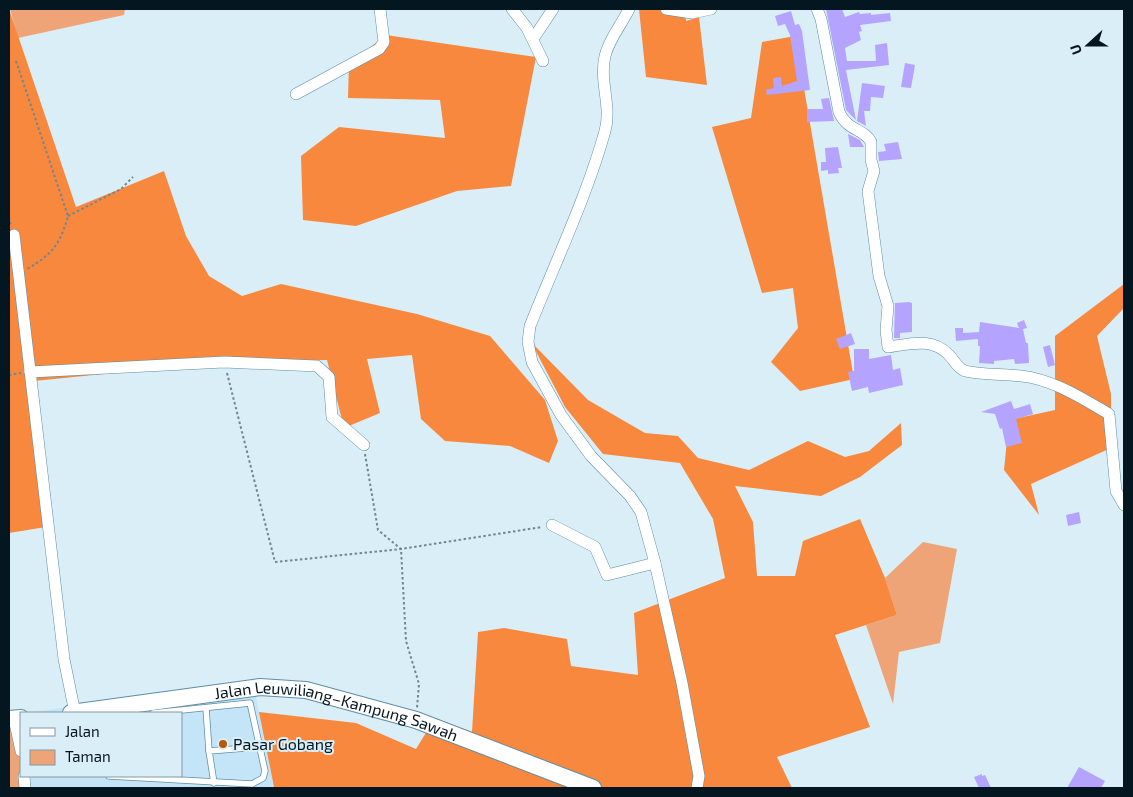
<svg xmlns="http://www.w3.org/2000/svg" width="1133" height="797" font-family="'Exo 2',sans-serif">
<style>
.built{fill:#c3e5f7}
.green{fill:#efa478}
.forest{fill:#f7883d}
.building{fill:#b4a4ff}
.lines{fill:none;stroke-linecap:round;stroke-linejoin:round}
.service-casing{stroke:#5e8da5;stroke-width:7}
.minor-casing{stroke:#5e8da5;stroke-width:12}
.secondary-casing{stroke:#5e8da5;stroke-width:18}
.path{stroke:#72868f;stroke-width:2;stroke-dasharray:2.5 2.5;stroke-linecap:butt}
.service{stroke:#fff;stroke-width:5.5}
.minor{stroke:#fff;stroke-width:11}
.secondary{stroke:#fff;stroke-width:16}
.poi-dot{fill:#b75909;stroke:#daeef8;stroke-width:2}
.labels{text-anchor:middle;stroke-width:4;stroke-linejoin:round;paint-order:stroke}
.street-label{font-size:16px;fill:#041720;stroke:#daeef8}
.poi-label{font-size:16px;fill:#041720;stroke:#daeef8;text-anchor:start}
</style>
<rect width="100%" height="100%" fill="#daeef8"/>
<!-- built -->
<polygon class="built" points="253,682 274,787 29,788 27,776 181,776 181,713 27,713"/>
<!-- green -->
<g class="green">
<polygon points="10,9 125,9 124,15 18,38"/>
<polygon points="923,542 957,549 940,643 899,652 893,704 866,625 897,615 885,578"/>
<polygon points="9,716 21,738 21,776 29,788 9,788"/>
</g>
<!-- forest -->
<g class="forest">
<polygon points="9,9 76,207 164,171 186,236 209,276 242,296 281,284 417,314 490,336 545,400 558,441 549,463 510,446 445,441 421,419 412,355 367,359 380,413 344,428 327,360 233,361 34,381 52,526 9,533"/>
<polygon points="639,9 685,9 686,21 699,17 707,85 646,77"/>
<polygon points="386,35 536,57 511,186 457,191 356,226 303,220 301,156 339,127 445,138 440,100 348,98 349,64"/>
<polygon points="795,36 854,379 800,391 771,362 798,328 793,288 762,293 712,127 751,118 762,42"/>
<polygon points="1124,284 1124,308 1097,336 1111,394 1111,448 1031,484 1039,515 1004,470 1009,420 1055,410 1055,336"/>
<polygon points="531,342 588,400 645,433 678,436 698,458 749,470 808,441 845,457 869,451 901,423 902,445 860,477 821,496 735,486 753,522 757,576 795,576 803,541 860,519 885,578 897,615 835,635 870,727 777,757 792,788 157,788 274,787 259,712 356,723 416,749 435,718 472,732 478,632 504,628 567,639 571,666 638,675 634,613 725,578 713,519 680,463 603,454 565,407"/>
</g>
<!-- building -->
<g class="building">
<polygon points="826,9 842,9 845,17 859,12 860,14 871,13 871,15 890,13 891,21 860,25 862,31 859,32 861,40 845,48 847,61 876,61 875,45 887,43 889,65 846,70 856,120 846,110"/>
<polygon points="791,11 795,25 799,24 802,31 810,90 767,95 766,90 774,88 773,78 781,77 782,86 797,81 790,35 785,24 778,26 775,16"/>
<polygon points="905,63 915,65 911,88 901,87"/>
<polygon points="862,83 885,86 883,98 871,97 870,111 864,111 866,126 857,121"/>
<polygon points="829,98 834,121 807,122 807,109 823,109 821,99"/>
<polygon points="848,134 860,140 864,147 850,147"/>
<polygon points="898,142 902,159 879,161 878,152 886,151 884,144"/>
<polygon points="838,147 842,168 838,168 839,173 828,174 828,170 821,171 821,162 826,162 825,148"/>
<polygon points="909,302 912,303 912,332 900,333 900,338 894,338 895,303"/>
<polygon points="1024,320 1027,328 1023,329 1026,343 1028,343 1029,363 1015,364 1014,359 994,361 994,364 979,363 980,346 978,346 978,339 956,341 955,328 963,328 963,333 979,332 980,322 1019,328 1017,323"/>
<polygon points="851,333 855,344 840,349 836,339"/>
<polygon points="1050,345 1055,365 1048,367 1043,347"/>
<polygon points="854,349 869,349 869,359 891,355 893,370 900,368 903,385 869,393 868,387 852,391 848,372 854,371"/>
<polygon points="1011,401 1014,409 1030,404 1033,414 1016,419 1022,443 1006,447 1002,428 1000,429 995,414 981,412"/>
<polygon points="1079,512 1081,523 1068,526 1066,515"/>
<polygon points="1079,767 1105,781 1101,788 1067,788"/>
<polygon points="982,774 982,776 985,775 991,788 979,788 974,777"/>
</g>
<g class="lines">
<defs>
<g id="service">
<polyline points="206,708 209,751"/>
<polyline points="109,776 252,784 263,778 265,771 250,703 153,713"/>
<polyline points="214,783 209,751 260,747"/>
</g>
<g id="minor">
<polyline points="512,9 527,28 543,61"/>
<path d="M629,9C622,24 609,39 605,56C599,82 612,106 605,131C587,196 555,263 530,326L528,342L532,362L561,415L591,456L630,496L641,512L655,563L682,683L699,776L697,788"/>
<polyline points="666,9 692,13 711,9"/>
<path d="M817,9L821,19L839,112C848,132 864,128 871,142V160L874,171L868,191L879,276L888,306L886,330L888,347C910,344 932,337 949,355C954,360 957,368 965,371C986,376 1011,373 1033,378C1060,384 1085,400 1109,414L1116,491L1124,505"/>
<polyline points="533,39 553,9"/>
<polyline points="296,94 379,49 384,42 380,9"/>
<polyline points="14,235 64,659 75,713"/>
<polyline points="30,372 224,362 317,366 329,377 332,417 364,445"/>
<polyline points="552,525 595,547 607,575 655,563"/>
<polyline points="14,718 21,751"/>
<polyline points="24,776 25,788"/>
</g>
<g id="secondary">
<path id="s1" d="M71,713L260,687L306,690L416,720L593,788"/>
<polyline points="9,719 21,718"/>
</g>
</defs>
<!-- service casing -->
<use href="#service" class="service-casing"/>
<!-- minor casing -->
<use href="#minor" class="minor-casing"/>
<!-- secondary casing -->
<use href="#secondary" class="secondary-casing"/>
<!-- path -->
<g class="path">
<path d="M16,61L68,216C60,244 53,254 27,269"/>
<polyline points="68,216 121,189 133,177"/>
<polyline points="9,217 11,226"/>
<polyline points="227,373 275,562 401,549 542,527"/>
<polyline points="9,375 21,373"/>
<polyline points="365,454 378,530 401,549 406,641 419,684 417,708"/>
</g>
<!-- service -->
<use href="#service" class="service"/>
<!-- minor -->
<use href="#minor" class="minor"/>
<!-- secondary -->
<use href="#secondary" class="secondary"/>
</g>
<!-- markers -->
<circle class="poi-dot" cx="223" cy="744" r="5"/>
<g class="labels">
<!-- street labels -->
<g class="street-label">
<text dy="6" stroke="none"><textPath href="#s1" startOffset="270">Jalan Leuwiliang–Kampung Sawah</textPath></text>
</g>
<!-- poi labels -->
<g class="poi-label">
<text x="233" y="750">Pasar Gobang</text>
</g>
</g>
<!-- border -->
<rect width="1133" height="797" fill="none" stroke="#041720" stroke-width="20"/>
<!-- legend -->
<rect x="20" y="712" width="162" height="65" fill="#daeef8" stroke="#8498a2"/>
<rect x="30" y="728" width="25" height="8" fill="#ffffff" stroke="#8498a2"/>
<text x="65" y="737" font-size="15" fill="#041720">Jalan</text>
<rect x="30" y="750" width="25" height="15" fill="#efa478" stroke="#8498a2"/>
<text x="65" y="762" font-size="15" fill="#041720">Taman</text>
<!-- north arrow -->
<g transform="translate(1088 45) rotate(249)" stroke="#daeef8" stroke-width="4" paint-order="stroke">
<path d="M0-4L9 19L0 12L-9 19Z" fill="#041720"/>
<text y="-8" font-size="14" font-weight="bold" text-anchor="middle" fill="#041720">U</text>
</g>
</svg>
